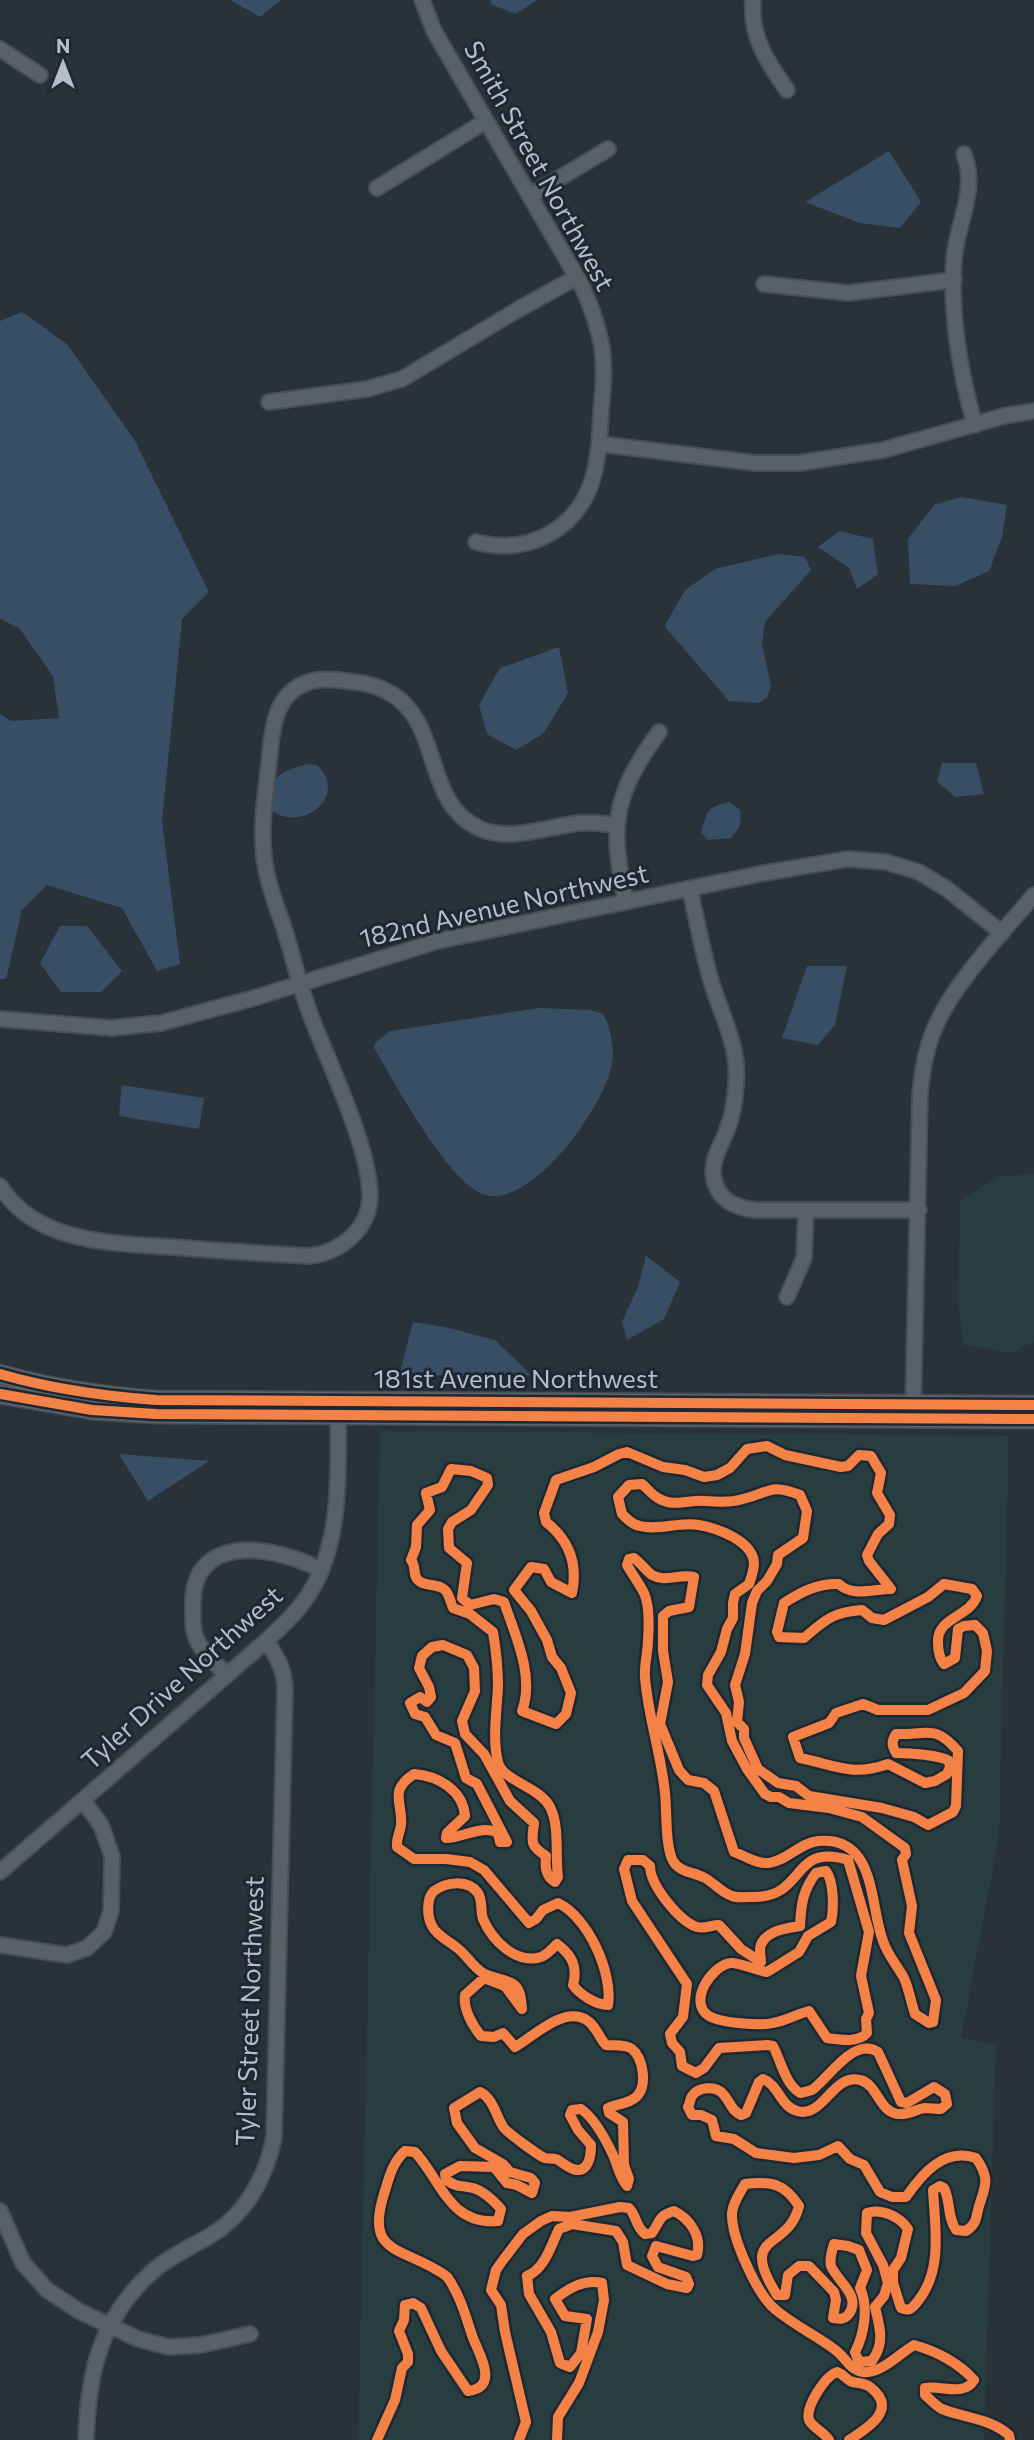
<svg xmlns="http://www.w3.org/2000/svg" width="1034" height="2440" font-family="Commissioner,sans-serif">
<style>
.green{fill:#273d3f}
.water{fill:#374e64}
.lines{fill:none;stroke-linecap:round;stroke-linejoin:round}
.minor-casing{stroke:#484e53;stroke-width:18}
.major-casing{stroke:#484e56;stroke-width:21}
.minor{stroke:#5a6067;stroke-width:14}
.major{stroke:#5d6368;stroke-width:18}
.cycleway-casing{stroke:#1d2834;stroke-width:15}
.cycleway{stroke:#f48246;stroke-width:10}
.labels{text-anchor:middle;stroke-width:6;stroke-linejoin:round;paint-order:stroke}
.street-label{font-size:26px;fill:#b4bec9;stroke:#1d2834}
</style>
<rect width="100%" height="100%" fill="#2a3239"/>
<!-- green -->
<g class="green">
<polygon points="1034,1173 1034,1342 1011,1353 963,1345 958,1301 960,1200 997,1177"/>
<polygon points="380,1431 1009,1436 999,1836 961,2038 996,2045 984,2440 358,2440"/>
</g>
<!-- water -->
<g class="water">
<polygon points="230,0 281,0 260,17"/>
<polygon points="491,0 537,0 516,14 490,4"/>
<polygon points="889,151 921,202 900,228 860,223 805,202"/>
<polygon points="22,312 67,344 135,441 209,592 182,619 162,821 180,964 157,971 122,908 47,885 22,910 6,979 0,979 0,714 11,721 59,718 53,676 19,628 0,619 0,321"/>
<polygon points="961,497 1007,505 1002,537 989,571 955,586 910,584 908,539 934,505"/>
<polygon points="839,531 873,539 878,574 857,589 849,568 818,547"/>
<polygon points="778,554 805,557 811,570 765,622 762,644 771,686 767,697 759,703 729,701 665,627 666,623 685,590 715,569"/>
<polygon points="559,647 568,693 543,734 516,750 487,734 479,705 500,668"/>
<polygon points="942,763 976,763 984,794 955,797 937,781"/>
<path d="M307,764L317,765C352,799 295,836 268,807C273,774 276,774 307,764Z"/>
<path d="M729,802L740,810C742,823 740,828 731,838L707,840L701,832C708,810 706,808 729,802Z"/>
<polygon points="60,926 87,926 122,971 101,992 61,992 40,963"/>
<polygon points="807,966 847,966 835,1025 818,1045 782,1038"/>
<path d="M539,1008L591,1010L603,1014C610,1025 613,1043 613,1056C612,1098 533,1209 485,1195C448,1183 395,1083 374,1048L375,1043L390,1031Z"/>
<polygon points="122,1085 204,1098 199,1129 119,1116"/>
<polygon points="646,1256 680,1282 664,1319 627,1340 622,1322 638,1287"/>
<polygon points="413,1322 445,1327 495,1340 531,1375 495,1380 400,1372"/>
<polygon points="119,1454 209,1461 148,1501"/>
</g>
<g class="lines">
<defs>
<g id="minor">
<path d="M422,0L434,31L582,286C591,306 598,326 602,347C605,369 603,390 601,412C600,435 599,458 592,481C575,532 526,555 476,542"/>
<path d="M753,0C750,36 767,62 787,90"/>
<polyline points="0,49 40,75"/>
<path d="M964,154C978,190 957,223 954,259C950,311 960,375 975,425"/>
<polyline points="377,188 486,121"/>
<polyline points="530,196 608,149"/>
<polyline points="764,284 848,293 954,280"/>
<polyline points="269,402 367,389 402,379 519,309 577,277"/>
<polyline points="600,444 755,463 799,463 883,450 1004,416 1034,411"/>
<path d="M690,889C696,918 702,948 710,977C720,1014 740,1045 736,1085C735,1099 733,1114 728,1127C722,1145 708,1163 715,1183C721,1202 737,1208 756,1210H919"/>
<path d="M626,902C610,826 612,797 659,732"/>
<polyline points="0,1019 111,1028 161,1023 254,998 438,941 759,874 848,859 886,862 919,872 947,889 1002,933"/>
<path d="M0,1186C38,1247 122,1243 185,1248C226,1251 268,1254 309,1256C340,1253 370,1229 370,1195C369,1147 332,1070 314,1024C301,993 294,960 284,928C276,905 267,882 264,857C260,823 267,785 270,752C273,719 279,686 318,680C330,678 343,681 355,682C453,694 412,800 481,829C511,842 549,826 580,823C592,822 604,824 617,825"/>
<polyline points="787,1297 804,1258 806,1210"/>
<path d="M913,1414L920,1094C922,1072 925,1051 934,1030C951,986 1003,932 1034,895"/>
<path d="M226,1674C217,1665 204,1654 198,1642C192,1632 193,1618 193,1605C191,1531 277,1546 321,1570"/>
<path d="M0,1872L266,1641C283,1625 300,1610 312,1589C343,1537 338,1464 338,1406"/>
<polyline points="0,1945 67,1955 87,1948 104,1932 111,1911 112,1856 101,1825 83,1801"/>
<polyline points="0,2211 23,2263 47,2290 79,2311 138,2339 169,2347 201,2345 250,2334"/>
<path d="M86,2440C88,2373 100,2318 153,2271C170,2256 189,2248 208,2237C245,2216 266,2178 274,2137L285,1688C284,1668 277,1657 266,1641"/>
</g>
<g id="major">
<path d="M0,1374C52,1389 102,1396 156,1400L1034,1405"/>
<polyline points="0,1394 92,1410 156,1414 1034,1419"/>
</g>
</defs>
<!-- minor casing -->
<use href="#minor" class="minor-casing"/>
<!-- major casing -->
<use href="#major" class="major-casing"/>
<!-- minor -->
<use href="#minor" class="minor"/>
<!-- major -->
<use href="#major" class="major"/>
<defs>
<g id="cycleway">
<path d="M0,1374C52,1389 102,1396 156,1400L1034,1405"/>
<polyline points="0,1394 92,1410 156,1414 1034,1419"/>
<path d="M377,2440L395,2400L402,2368L408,2362V2354L399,2331L404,2320L405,2305L413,2303L421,2308L441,2351L468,2391C500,2387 479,2354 473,2338C466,2318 461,2297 448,2278C445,2274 440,2272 435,2269C397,2247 366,2251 384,2194C389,2178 392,2163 405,2151L415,2152C441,2180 449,2225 498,2221L501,2209C493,2200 484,2191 473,2188C461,2185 458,2188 446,2180L445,2174L460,2166L494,2167L507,2183L517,2185L532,2193L535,2183L531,2178L510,2172L503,2164L475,2148L457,2123L454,2108L480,2092C494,2099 496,2117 504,2128C508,2133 539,2156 545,2158C548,2159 552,2158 556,2159C563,2162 577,2177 586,2166C590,2161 591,2152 591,2145L578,2130L570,2115L572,2110L581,2109C594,2118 606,2140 613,2155C618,2166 619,2176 627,2186L629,2179L624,2165L623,2122L609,2113L608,2108C617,2104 632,2103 638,2095C647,2084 643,2058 632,2049C625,2044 614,2046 606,2045C598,2037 597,2026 585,2019C562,2007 533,2037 515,2047L503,2033L494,2037L481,2036C472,2025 463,2009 465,1995L484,1978L505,1986L522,2009C521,2000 521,1989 513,1984C505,1979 492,1978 483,1973C472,1966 466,1954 456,1947C449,1941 437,1936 432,1926C427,1917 426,1898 434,1891C446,1882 468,1879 478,1893C483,1901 480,1910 483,1919C492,1940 516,1965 541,1957C547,1955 552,1949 557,1944C572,1955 578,1967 573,1985C579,1994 596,2005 608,2005C613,1973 588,1917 558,1903L543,1910L536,1919L529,1923L484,1870L470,1862L446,1859H414L397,1847C396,1838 400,1833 401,1825C403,1802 388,1791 414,1774C438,1776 463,1790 465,1816L447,1833L446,1838C463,1838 482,1824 498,1833L500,1842H507L477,1784L466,1778L455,1743L436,1735L425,1717L415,1714L410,1703L420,1697L427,1702L431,1697L429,1687L419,1668L422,1656L432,1647L443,1645L467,1655L474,1668L475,1691L462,1721L465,1734L484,1754L510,1801L534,1823C532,1842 529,1845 546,1856C545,1866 545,1876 555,1882L558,1877C555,1856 560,1826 550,1807C539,1786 502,1781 498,1762C492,1738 497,1711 498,1686C498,1668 496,1650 493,1632L470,1614L453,1608C451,1603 449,1595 446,1591C440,1583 426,1587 419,1581C412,1576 417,1567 411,1560L416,1547L417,1525L430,1510L426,1493L442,1487L451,1469L471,1471L487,1478L488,1485L471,1510L452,1522L448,1529L449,1548L467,1563L462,1598L470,1605L494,1599L504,1602C515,1635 535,1676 522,1711L556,1724L566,1714L571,1693L561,1668L552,1657L547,1640L531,1611L514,1590L531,1567L544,1569L551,1582L572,1593C578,1564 569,1540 546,1522L544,1513L556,1480L594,1467L619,1454L627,1452L663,1467L685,1470L704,1477L717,1475L730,1468L747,1449L767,1446L785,1455L841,1467L848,1466L859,1455L871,1456L881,1473L877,1493L890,1515L889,1524L878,1534L867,1555L869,1561L891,1589C873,1589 852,1597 839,1584C818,1583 801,1592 784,1603L777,1632L779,1637L804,1638C825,1620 833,1612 862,1610L872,1618L884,1620L928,1597L944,1584L972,1589L977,1596C970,1617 937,1617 938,1642C938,1651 939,1658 944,1664L955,1658L958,1629L964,1626L975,1625L983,1633L987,1651L985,1671L964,1693L928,1710H878L863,1704L836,1713L829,1723L793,1737L800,1758C835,1765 852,1777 888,1764L925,1783L935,1781L947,1774L950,1767L949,1761C940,1755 909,1753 896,1753C892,1746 891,1742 896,1734C929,1735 934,1724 958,1751L956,1806L953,1812L928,1825L914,1817L882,1808L809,1796L796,1786L778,1783L758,1769L744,1738V1729L737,1722L739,1702L735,1685L745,1654L752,1603L757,1591L767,1581L777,1564L778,1555L803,1538L807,1511L800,1495C770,1483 771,1492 743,1499C731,1503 717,1502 706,1501C690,1499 673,1508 658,1498C652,1495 647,1488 642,1484L629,1485L618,1497L622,1514C627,1519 633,1525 640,1526C659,1531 680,1521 699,1525C717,1528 753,1541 754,1563C754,1570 751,1578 749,1584L735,1594L733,1603V1618L727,1629L721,1652L708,1675L707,1685L726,1713L732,1741L747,1769L765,1794L771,1797H779L789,1803L829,1808L862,1817L905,1848L906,1854L902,1860L912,1906L909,1933L936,2000L933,2022L929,2023L915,2014C911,2003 909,1989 904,1978C897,1965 888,1956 883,1941C869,1904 877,1836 818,1841C800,1843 786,1861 769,1863C756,1864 746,1856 734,1852L714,1791L704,1783L688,1780L679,1770L660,1724L668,1682L663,1651V1616L669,1611L689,1607L694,1577C680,1573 666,1583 652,1575C646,1571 641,1563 634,1558L629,1559L627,1565C632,1574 639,1583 644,1593C650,1606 649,1626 648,1640C648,1652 644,1665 645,1677C648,1717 661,1753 665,1793C667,1811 665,1846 673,1861C680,1873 695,1872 705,1878C714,1883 722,1893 732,1896C737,1898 747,1897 753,1897C806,1898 791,1842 848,1860L869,1932L861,1976L869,2013L866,2019L867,2033C858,2043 841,2040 827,2038L809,2011C797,2014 785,2021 773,2023C760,2026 721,2023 709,2016C687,2002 712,1965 731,1963C738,1962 757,1971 767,1972L799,1952L808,1936L831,1922C834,1909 834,1882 826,1871L816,1873C803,1890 801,1904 800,1926C787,1928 762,1931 760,1949C760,1954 761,1958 761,1962L741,1949L719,1925C711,1925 705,1929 697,1927C679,1921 650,1885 650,1866L643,1860H628L624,1869L632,1901L687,1984L683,2017L670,2034L672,2043L680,2052L682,2066L696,2073L704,2068L719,2048L767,2045L773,2046C781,2061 785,2084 800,2093C802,2093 811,2090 812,2090C829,2078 854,2036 878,2052L901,2102L907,2103L934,2087L945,2094L947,2104L941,2109C936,2109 930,2108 925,2108C916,2109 909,2115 899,2114C879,2113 878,2084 860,2080C833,2073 823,2119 797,2111C780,2106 779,2085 763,2079L759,2082L746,2113L741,2115C731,2111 730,2101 723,2094C716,2085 698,2087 692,2096C690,2099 690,2103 688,2107L692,2115H701L712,2120L716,2136L734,2139L756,2153L794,2158L819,2155L838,2146L850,2159L864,2165L880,2192L892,2197H906C922,2174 944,2147 976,2158C990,2178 986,2185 979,2206C976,2217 977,2224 966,2231L956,2230C947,2217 951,2202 944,2188L940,2186L933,2190C935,2227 943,2270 918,2301C912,2308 910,2312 901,2308L893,2283V2270L901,2258L908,2229C900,2217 882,2208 867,2213L866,2233L883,2265L888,2283L884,2296L875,2307C880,2328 885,2343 872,2361L859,2362L855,2352C864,2335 869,2307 860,2288L867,2270L859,2250L848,2246L834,2244C832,2251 829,2259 831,2266C837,2281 863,2297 848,2315C843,2320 839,2319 833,2318L836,2300L834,2292L809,2266H799L788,2275L785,2295H777C737,2231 788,2252 799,2206C784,2183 771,2181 745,2184C740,2193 733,2202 732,2213C731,2237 757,2295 776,2310C794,2325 815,2335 834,2349C845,2356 849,2370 863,2372C881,2374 899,2354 914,2345C936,2351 959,2363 974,2380C964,2397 942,2385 925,2388V2395C930,2399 936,2406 942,2409C965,2418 989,2418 1009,2435L1010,2440"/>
<path d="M519,2440L526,2422L505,2332L501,2305L491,2290L496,2270L503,2260L523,2234L541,2221L552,2216L570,2217L620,2207L629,2208C637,2216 635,2226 645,2234L652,2233C661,2220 658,2216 674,2211C690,2219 702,2236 697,2255L693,2256L656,2246L652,2256L658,2267L686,2277L689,2284L687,2288L667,2284L627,2265L623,2242L616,2231L572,2224L559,2229C551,2245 545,2269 527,2276L529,2294L551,2332L560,2363L570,2367L581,2353L587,2319L565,2316L555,2299C569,2288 584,2279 602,2283L604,2300L598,2332L579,2383L558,2417L557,2440"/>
<path d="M829,2440C825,2433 812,2427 809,2420C805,2407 825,2376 837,2372C843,2374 845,2378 850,2381C856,2384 864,2382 870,2387C899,2409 868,2428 849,2440"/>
</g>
</defs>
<!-- cycleway casing -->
<use href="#cycleway" class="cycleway-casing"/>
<!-- cycleway -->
<use href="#cycleway" class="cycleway"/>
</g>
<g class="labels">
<!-- street labels -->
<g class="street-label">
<text transform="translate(539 166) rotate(61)" y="9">Smith Street Northwest</text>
<text transform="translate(504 906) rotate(-13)" y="9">182nd Avenue Northwest</text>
<text x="516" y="1388">181st Avenue Northwest</text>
<text transform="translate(182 1678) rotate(-42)" y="9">Tyler Drive Northwest</text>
<text transform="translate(250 2011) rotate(-88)" y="9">Tyler Street Northwest</text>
</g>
</g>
<!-- north arrow -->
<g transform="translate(63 63)" stroke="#1d2834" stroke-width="5" paint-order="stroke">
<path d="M0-5L12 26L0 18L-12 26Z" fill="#b4bec9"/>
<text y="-10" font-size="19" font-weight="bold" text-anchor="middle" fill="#b4bec9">N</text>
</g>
</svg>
